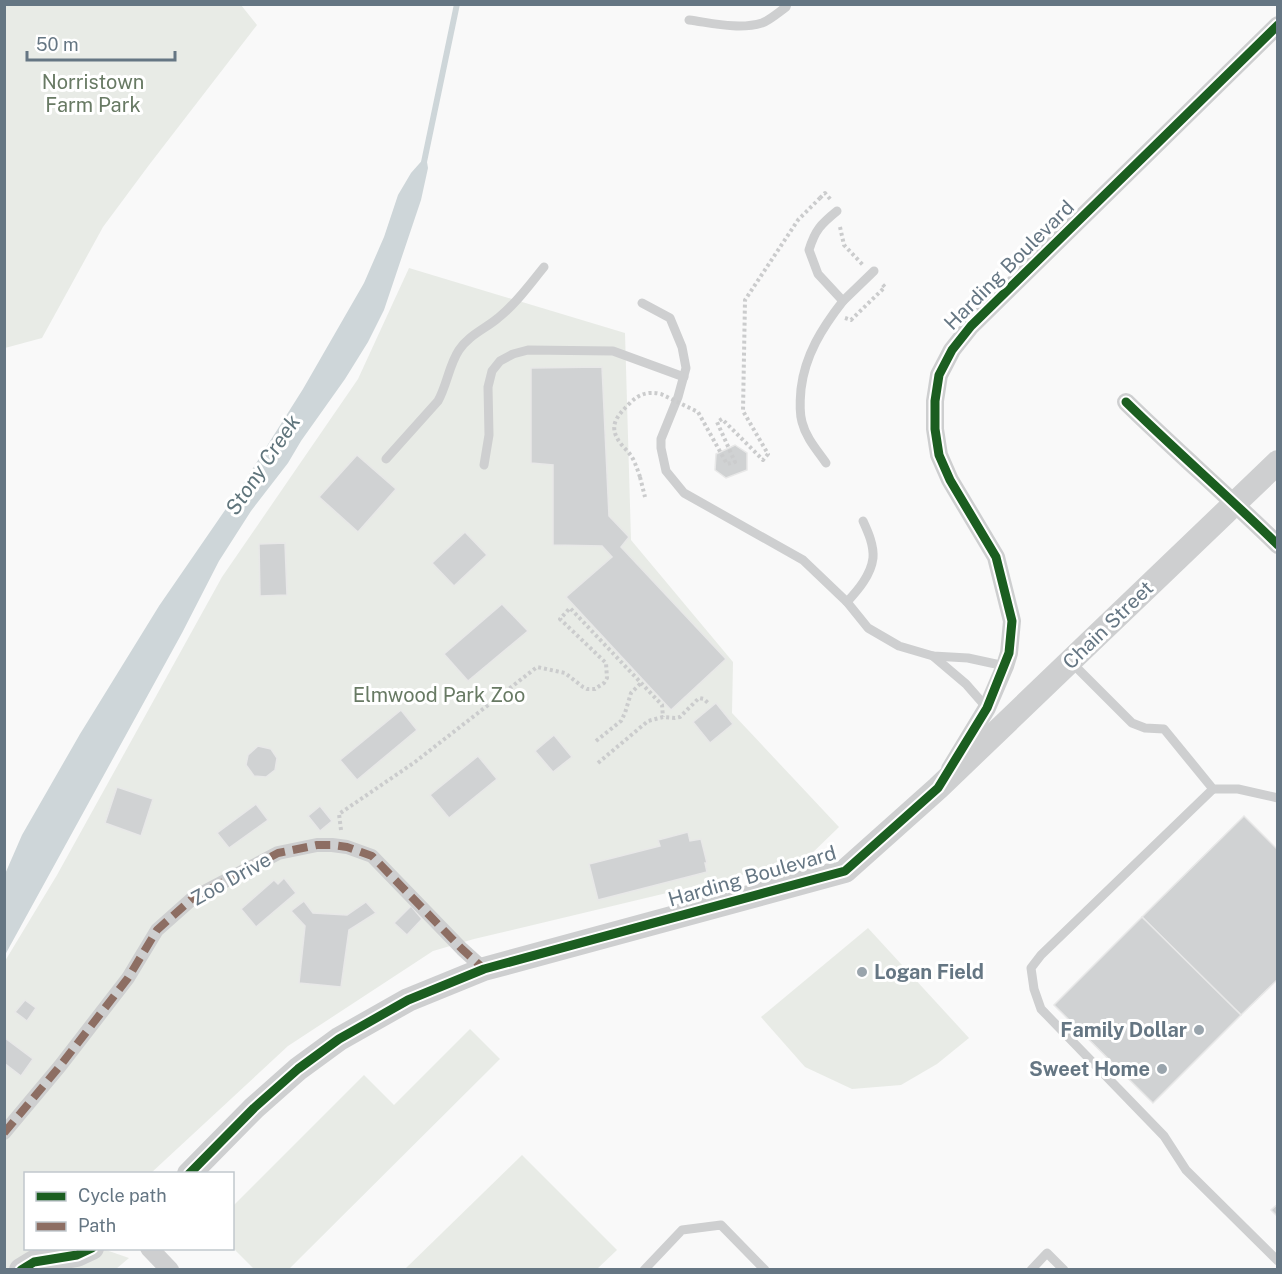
<svg xmlns="http://www.w3.org/2000/svg" width="1282" height="1274" font-family="'Public Sans',sans-serif">
<style>
.green{fill:#e8ebe6}
.water{fill:#ced6d9}
.lines{fill:none;stroke-linecap:round;stroke-linejoin:round}
.stream{stroke:#ced6d9;stroke-width:6}
.building{fill:#d0d2d3;stroke:#e8e8e8;stroke-width:1.5}
.path{stroke:#cbcccd;stroke-width:4;stroke-dasharray:3 3;stroke-linecap:butt}
.service{stroke:#cecfd0;stroke-width:9}
.pedestrian{stroke:#cecfd0;stroke-width:14}
.minor{stroke:#cecfd0;stroke-width:18}
.tertiary{stroke:#cecfd0;stroke-width:24}
.path-bridge{stroke:#cbcccd;stroke-width:4;stroke-dasharray:3 3;stroke-linecap:butt}
.quiet{stroke:#8d6e63;stroke-width:8;stroke-dasharray:15 8;stroke-linecap:butt}
.cycleway-casing{stroke:#fff;stroke-width:13}
.cycleway{stroke:#1b5e20;stroke-width:9}
.poi-dot{fill:#99a4ac;stroke:#fff;stroke-width:2}
.labels{text-anchor:middle;stroke-width:6;stroke-linejoin:round;paint-order:stroke}
.park-label{font-size:20px;fill:#687a64;stroke:#fff}
.street-label{font-size:20px;fill:#657683;stroke:#fff}
.poi-label{font-size:20px;font-weight:bold;fill:#657683;stroke:#fff;text-anchor:end}
.water-label{font-size:21px;font-style:italic;fill:#60757c;stroke:#fff}
</style>
<rect width="100%" height="100%" fill="#f9f9f9"/>
<!-- green -->
<g class="green">
<polygon points="4,5 241,5 257,25 149,165 103,227 42,338 5,348"/>
<polygon points="409,268 625,333 631,540 733,662 732,713 839,827 805,860 474,939 433,951 288,1046 151,1173 26,1174 26,1248 103,1249 129,1258 116,1269 5,1269 5,961 57,875 222,577 358,379"/>
<polygon points="868,928 969,1038 937,1064 901,1085 852,1089 805,1067 761,1017"/>
<polygon points="470,1029 500,1059 289,1269 254,1269 233,1248 233,1206 364,1075 394,1105"/>
<polygon points="522,1155 617,1250 597,1269 405,1269"/>
</g>
<!-- water -->
<polygon class="water" points="426,156 428,168 421,200 384,310 368,342 345,379 301,441 288,463 251,511 219,561 182,633 5,955 5,874 22,835 80,734 159,606 243,484 303,389 364,283 384,237 398,195 411,173"/>
<g class="lines">
<!-- stream -->
<polyline class="stream" points="424,162 457,4"/>
</g>
<!-- building -->
<g class="building">
<polygon points="602,367 609,516 629,537 621,547 726,659 671,710 566,597 612,557 602,546 553,545 553,465 531,463 531,368"/>
<polygon points="735,445 747,453 747,470 726,478 715,470 716,454"/>
<polygon points="357,455 396,489 358,532 319,497"/>
<polygon points="465,532 487,555 454,586 432,563"/>
<polygon points="285,543 287,595 260,596 259,544"/>
<polygon points="502,604 528,631 468,681 444,654"/>
<polygon points="716,703 733,724 710,743 693,722"/>
<polygon points="401,710 417,730 357,780 340,760"/>
<polygon points="554,735 572,757 553,772 535,751"/>
<polygon points="258,746 271,749 277,758 275,770 266,777 254,776 246,765 248,755"/>
<polygon points="478,756 497,779 449,818 430,795"/>
<polygon points="117,787 153,799 141,836 105,823"/>
<polygon points="256,804 268,820 229,848 217,833"/>
<polygon points="320,806 332,821 320,831 308,816"/>
<polygon points="1244,816 1278,850 1278,979 1241,1015 1142,917"/>
<polygon points="688,832 690,841 701,839 707,863 705,863 707,872 598,900 589,864 660,846 658,840"/>
<polygon points="284,878 296,893 256,927 241,909 274,880 278,884"/>
<polygon points="304,901 313,913 347,915 366,902 376,913 349,930 341,987 299,983 305,926 291,911"/>
<polygon points="411,906 422,919 407,935 394,923"/>
<polygon points="1142,917 1241,1015 1153,1103 1054,1005"/>
<polygon points="25,1000 36,1008 27,1021 15,1012"/>
<polygon points="5,1038 33,1059 21,1076 4,1063"/>
<polygon points="1278,1204 1278,1217 1271,1210"/>
</g>
<g class="lines">
<!-- path -->
<g class="path">
<polyline points="820,198 825,193 831,200"/>
<polyline points="840,227 844,245 863,265"/>
<polyline points="845,318 851,320 885,287 881,283"/>
<polyline points="640,477 645,497"/>
<polyline points="596,741 621,721 625,713 631,693 641,683"/>
<polyline points="598,763 648,721 663,717 675,718 680,717 699,698 704,699 708,703"/>
<polyline points="341,830 339,814 415,762 537,667 565,673 583,687 587,689 595,689 604,683 607,678 606,663 560,619 570,608 662,705 663,717"/>
</g>
<!-- service -->
<g class="service">
<path d="M689,20C712,23 739,30 762,23C770,20 779,12 786,7L787,4"/>
<path d="M837,211C821,224 815,230 809,250L818,274L843,301L874,271"/>
<polyline points="642,303 670,318 682,347 686,368 678,397 661,439 661,448 666,471 684,493 803,560 847,602 868,628 899,646 933,656 968,658 1005,666"/>
<path d="M386,459L438,401C447,385 449,365 459,350C469,335 485,329 498,318C516,304 530,284 544,267"/>
<path d="M826,463C817,450 806,438 802,422C799,412 800,400 801,389C805,355 822,328 843,301"/>
<polyline points="484,465 489,435 488,387 492,371 500,361 513,354 528,350 613,351 684,377"/>
<path d="M847,602C858,590 871,575 873,558C874,545 868,532 863,521"/>
<polyline points="933,656 966,684 987,708"/>
<polyline points="1071,662 1132,723 1145,728 1164,729 1213,789 1238,789 1278,798"/>
<polyline points="1213,789 1041,955 1031,968 1034,989 1041,1009 1164,1136 1186,1170 1278,1261"/>
<polyline points="644,1270 682,1230 721,1225 765,1270"/>
<polyline points="1031,1270 1047,1253 1064,1270"/>
</g>
<!-- pedestrian -->
<polyline class="pedestrian" points="4,1133 60,1066 128,978 157,930 193,898 278,853 317,845 332,845 347,847 372,856 462,949 484,969"/>
<!-- minor -->
<g class="minor">
<path d="M1126,402C1176,451 1228,496 1278,545"/>
<polyline points="950,769 987,708 1005,666 1009,653 1012,621 996,557 950,480 939,455 935,429 935,401 939,375 952,350 971,326 1278,25"/>
<polyline points="149,1248 170,1270"/>
</g>
<!-- tertiary -->
<g class="tertiary">
<polyline points="189,1174 254,1108 298,1069 339,1039 408,1000 484,969 845,871 938,788 1278,462"/>
<polyline points="21,1270 34,1262 77,1255 92,1248"/>
</g>
<!-- path-bridge -->
<path class="path-bridge" d="M640,477C638,471 636,465 633,459C630,453 625,449 621,444C607,426 617,416 630,403C639,394 648,391 661,394L698,412L727,464L735,462L717,422L722,419L763,460L768,454L743,411L745,300L798,220L820,198"/>
<!-- quiet -->
<polyline class="quiet" points="4,1133 60,1066 128,978 157,930 193,898 278,853 317,845 332,845 347,847 372,856 462,949 484,969"/>
<defs>
<g id="cycleway">
<path d="M1126,402C1176,451 1228,496 1278,545"/>
<polyline points="189,1174 254,1108 298,1069 339,1039 408,1000 484,969 845,871 938,788 987,708 1009,653 1012,621 996,557 950,480 939,455 935,429 935,401 939,375 952,350 971,326 1278,25"/>
<polyline points="21,1270 34,1262 77,1255 92,1248"/>
</g>
</defs>
<!-- cycleway casing -->
<use href="#cycleway" class="cycleway-casing"/>
<!-- cycleway -->
<use href="#cycleway" class="cycleway"/>
</g>
<!-- markers -->
<g class="poi-dot">
<circle cx="862" cy="972" r="6"/>
<circle cx="1199" cy="1030" r="6"/>
<circle cx="1162" cy="1069" r="6"/>
</g>
<g class="labels">
<!-- park labels -->
<g class="park-label">
<text x="93" y="89">Norristown<tspan x="93" dy="23">Farm Park</tspan></text>
<text x="439" y="702">Elmwood Park Zoo</text>
</g>
<!-- street labels -->
<g class="street-label">
<text transform="translate(1009 265) rotate(-45)" y="7">Harding Boulevard</text>
<text transform="translate(1108 625) rotate(-44)" y="7">Chain Street</text>
<text transform="translate(752 876) rotate(-16)" y="7">Harding Boulevard</text>
<text transform="translate(231 879) rotate(-29)" y="7">Zoo Drive</text>
</g>
<!-- poi labels -->
<g class="poi-label">
<text x="874" y="979" text-anchor="start">Logan Field</text>
<text x="1187" y="1037">Family Dollar</text>
<text x="1150" y="1076">Sweet Home</text>
</g>
<!-- water labels -->
<g class="water-label">
<text transform="translate(263 465) rotate(-56)" y="7">Stony Creek</text>
</g>
</g>
<!-- border -->
<rect width="1282" height="1274" fill="none" stroke="#657683" stroke-width="12"/>
<!-- legend -->
<rect x="24" y="1172" width="210" height="78" fill="#ffffff" stroke="#c1c8cd" stroke-width="1.5"/>
<rect x="36" y="1192" width="30" height="9" fill="#1b5e20" stroke="#c1c8cd" stroke-width="1.5"/>
<text x="78" y="1202" font-size="18" fill="#657683">Cycle path</text>
<rect x="36" y="1222" width="30" height="9" fill="#8d6e63" stroke="#c1c8cd" stroke-width="1.5"/>
<text x="78" y="1232" font-size="18" fill="#657683">Path</text>
<!-- scale -->
<path d="M27 51v9h148v-9" fill="none" stroke="#657683" stroke-width="3"/>
<text x="36" y="51" font-size="18" fill="#657683" stroke="#ffffff" stroke-width="4.5" paint-order="stroke">50 m</text>
</svg>
